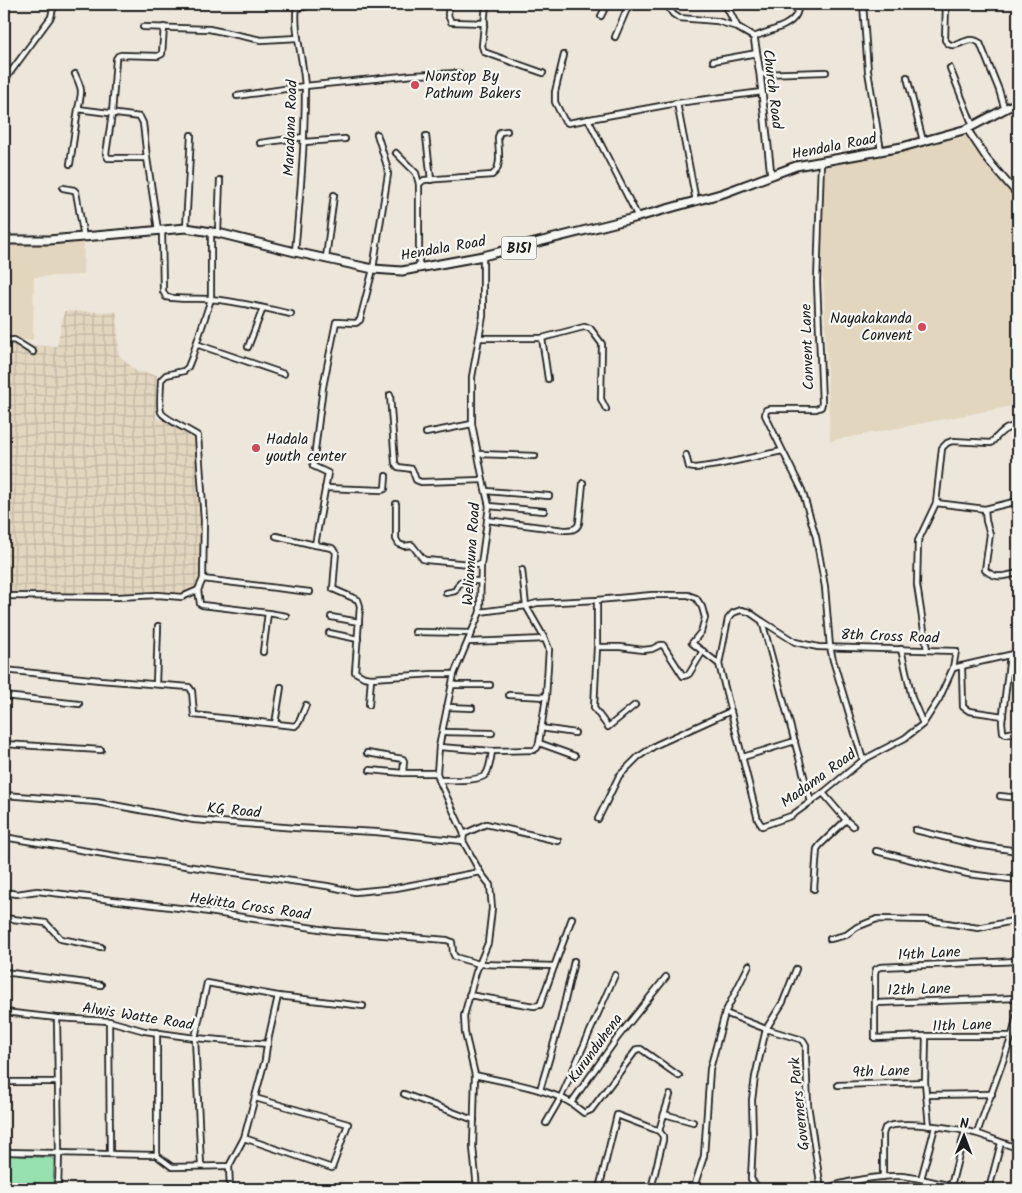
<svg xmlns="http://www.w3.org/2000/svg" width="1022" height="1193" font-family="Kalam,sans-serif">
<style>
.built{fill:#e2d6bf}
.industrial{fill:url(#industrial-grid)}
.park{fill:#97e0b0;stroke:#5a7e66}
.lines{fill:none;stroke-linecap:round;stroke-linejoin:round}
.canal{stroke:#93dcf5;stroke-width:6}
.minor-casing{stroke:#1c1c1c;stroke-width:8}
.tertiary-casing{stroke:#1c1c1c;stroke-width:9}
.primary-casing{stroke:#1c1c1c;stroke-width:11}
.minor{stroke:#f6f6f2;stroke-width:4.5}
.tertiary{stroke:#f6f6f2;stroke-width:5.5}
.primary{stroke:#f6f6f2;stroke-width:7}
.poi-dot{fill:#d1495b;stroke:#f6f6f2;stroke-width:2}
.labels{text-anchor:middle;stroke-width:4.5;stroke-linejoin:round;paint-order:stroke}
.shield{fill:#f6f6f2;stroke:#5d5d5c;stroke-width:1}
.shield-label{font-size:14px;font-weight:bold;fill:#1c1c1c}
.poi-label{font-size:15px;fill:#1c1c1c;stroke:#f6f6f2;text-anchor:start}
.street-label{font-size:15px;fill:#1c1c1c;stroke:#f6f6f2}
</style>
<defs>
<pattern id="industrial-grid" width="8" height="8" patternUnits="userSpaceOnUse" patternTransform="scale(1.25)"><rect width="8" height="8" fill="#e2d6bf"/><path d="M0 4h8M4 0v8" fill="none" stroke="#c1b7a4"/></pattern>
</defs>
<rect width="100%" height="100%" fill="#ede7db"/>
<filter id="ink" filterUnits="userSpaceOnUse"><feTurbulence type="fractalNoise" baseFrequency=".02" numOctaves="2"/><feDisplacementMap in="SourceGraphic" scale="10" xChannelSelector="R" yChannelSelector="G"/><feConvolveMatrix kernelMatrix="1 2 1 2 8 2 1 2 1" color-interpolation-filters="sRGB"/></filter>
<g filter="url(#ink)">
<!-- built -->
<g class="built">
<polygon points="970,134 992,172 1018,197 1018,405 830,441 822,250 824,166 897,152"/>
<polygon points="84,242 83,275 34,277 33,340 4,339 4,245 49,244"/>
</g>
<!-- industrial -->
<polygon class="industrial" points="64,311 117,312 119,355 136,371 157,375 156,418 191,434 195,438 197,445 197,465 201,520 200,578 196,588 192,592 182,594 158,592 118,594 4,592 4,345 57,346"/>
<!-- park -->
<polygon class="park" points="4,1155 54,1158 53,1189 4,1189"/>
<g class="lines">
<!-- canal -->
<polyline class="canal" points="879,1189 888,1188 896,1189"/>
<defs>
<g id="minor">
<polyline points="449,4 448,15 451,22 485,23"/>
<polyline points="486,4 482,46 484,52 543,73"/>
<polyline points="546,4 550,4"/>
<polyline points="666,4 673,14 679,18 717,21 737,27"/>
<polyline points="863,4 868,71 881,151"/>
<path d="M946,4L945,40C955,55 966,32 980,43L999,90L1005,110"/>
<polyline points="297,8 318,4"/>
<polyline points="601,16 607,4"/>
<polyline points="143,27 209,29 261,40 298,38"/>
<polyline points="615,37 629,4"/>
<path d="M754,37C766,31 789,28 796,15C798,12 798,7 799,4"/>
<polyline points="564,55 555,92 555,102 564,120 568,123 677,103 762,92"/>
<polyline points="713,61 757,53"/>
<polyline points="950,68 973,126"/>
<path d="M75,74C83,91 82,91 78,109"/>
<polyline points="760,74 826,72"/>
<polyline points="907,77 923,141"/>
<polyline points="4,81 51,17 54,4"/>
<polyline points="237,96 305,86 413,75 459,73"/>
<polyline points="677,103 696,201"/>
<polyline points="1014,105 1018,114"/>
<polyline points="588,119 638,217"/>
<polyline points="377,134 387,166 388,174 373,269 360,320 356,323 336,322 323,387 313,466 328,473 315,545 332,548 336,552 333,589 358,600 360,606 355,672 364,677 371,678 433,674 454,674"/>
<polyline points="426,136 431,180"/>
<polyline points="304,142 345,139"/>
<polyline points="260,143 304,137"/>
<polyline points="396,153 416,173 419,184"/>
<polyline points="821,162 817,282 822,403 821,407 816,409 770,409 766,410 765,415 802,490 816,537 825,587 830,647 833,660 863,760"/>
<polyline points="70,164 78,109 140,117 143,123 147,158"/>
<polyline points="63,188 74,190 76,192 84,238"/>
<polyline points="186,228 191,135"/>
<polyline points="158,230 147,158 108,158 106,154 112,114 116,59 118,56 121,55 158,56 162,54 164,27"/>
<path d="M162,230L163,291L166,297C180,300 195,298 209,299C237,301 264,308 291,314"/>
<polyline points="218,233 220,180"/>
<path d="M295,252C300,198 305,143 305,88C304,60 293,32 297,4"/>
<polyline points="326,258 334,195"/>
<path d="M419,268V184L424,180L492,175C503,167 498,149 498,137L500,132L507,131"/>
<polyline points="479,338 542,338 584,327 590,328 602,344 601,399 606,409"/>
<polyline points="542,338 548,379"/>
<polyline points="4,341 14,340 33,352"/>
<polyline points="196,344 284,374"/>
<polyline points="248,347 263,308"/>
<polyline points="390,395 395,463 398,467 412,469 416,480 421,482 483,480"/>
<polyline points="426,433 472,424"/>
<polyline points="478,454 535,456"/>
<polyline points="686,455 689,467 695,468 717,465 782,451"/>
<polyline points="325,488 382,490 385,489 386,476"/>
<polyline points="486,491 549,496"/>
<polyline points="936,503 985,509 1018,501"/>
<polyline points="396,504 396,539 399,544 404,546 412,545 423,559 426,560 481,565"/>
<polyline points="489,506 544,511"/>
<path d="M985,509L986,521L990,534L985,570C997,580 1004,576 1018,573"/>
<path d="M487,520L564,530C571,530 577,530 579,523L583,483"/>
<polyline points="276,536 315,545"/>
<polyline points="203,579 310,592"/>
<polyline points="198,590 200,604 202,605 268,613 286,616"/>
<polyline points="446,593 455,591 460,582 462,581 481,581"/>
<path d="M4,596L118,597L158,595L182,597L198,590L203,579L204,520L198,436C191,431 163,418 161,412C159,407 161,387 161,380L166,375L184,371L188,367L192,357L211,299V232"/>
<polyline points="597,600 597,647 594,708 608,727 635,705"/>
<polygon points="741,610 749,612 762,621 795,642 818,647 956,651 953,668 939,699 923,724 905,738 863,760 823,793 791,816 762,826 758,820 719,664 728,619 733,613"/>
<polyline points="480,612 526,606 537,603 597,600 652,595 688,595 696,598 702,607 705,618 701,632 692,643 719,664"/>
<polyline points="331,617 359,622"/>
<polyline points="762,621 811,802"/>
<polyline points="415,632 472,633"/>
<polyline points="329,633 358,639"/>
<polyline points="468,642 545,639"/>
<polyline points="597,647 620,647 643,650 652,649 660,645 663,645 683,676 687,675 689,674 703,651"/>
<polyline points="901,649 912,698 923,724"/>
<path d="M927,650L917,585L918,541L936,503L942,448L947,443L952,441L991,443C1001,432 1004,428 1018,425"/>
<polyline points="263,652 268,613"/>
<polyline points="1010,655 1002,722 1003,732 1006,734 1018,731"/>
<polyline points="962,666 963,707 969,711 1003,716"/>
<polyline points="953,668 1018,653"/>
<polyline points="4,670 100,680 189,687 192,691 194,715 295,726 299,722 306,705"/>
<polyline points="156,684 158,626"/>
<polyline points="452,685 490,685"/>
<polyline points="509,695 546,697"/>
<polyline points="4,696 79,704"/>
<polyline points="369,705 371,678"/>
<polyline points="447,707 472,708"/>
<polyline points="275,724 281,687"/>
<polyline points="541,728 575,733"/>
<polyline points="443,732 492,733"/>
<polyline points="539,743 575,756"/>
<polyline points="4,744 101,750"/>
<polyline points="439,747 492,751 534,750 537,748 539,743 546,697 549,649 545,639 526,606 522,570"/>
<polyline points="367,753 403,759 404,761 403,773"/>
<polyline points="743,757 795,741"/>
<polyline points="370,770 403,773 437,773"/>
<path d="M439,780C449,780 481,782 486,774C490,768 491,758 492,751"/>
<polyline points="823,793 846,820 853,826"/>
<polyline points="4,795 97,802 194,820 296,828 376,832 463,841"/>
<polyline points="1000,796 1018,798"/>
<polyline points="598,819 619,776 638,757 656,745 731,711"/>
<polyline points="915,830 977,845 1018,851"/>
<polyline points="464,834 486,824 558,841"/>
<polyline points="4,837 122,857 327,886 355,892 396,888 480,872"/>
<polyline points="876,851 968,874 1018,880"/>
<polyline points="814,889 817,849 820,845 846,820"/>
<polyline points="4,892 17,894 37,891 196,910 333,931 447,940 452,942 453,953 455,957 479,964 554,966"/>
<polyline points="4,918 46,923 61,939 101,947"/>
<polyline points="830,939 846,935 857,927 877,919 928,920 978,928 1018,920"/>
<polyline points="4,972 101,985"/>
<polyline points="469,995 534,1006 540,1005 572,918"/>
<polyline points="876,1003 1018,998"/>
<polyline points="4,1012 57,1018 109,1021 145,1031 195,1038 268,1044"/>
<polyline points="725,1013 766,1029 803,1040 806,1045 806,1059 808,1105 821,1189"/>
<polyline points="57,1018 59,1153 58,1189"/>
<polyline points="109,1021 110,1154"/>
<polyline points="157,1032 157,1156"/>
<polyline points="926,1036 925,1082 929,1126"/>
<polyline points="1012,1036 926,1036 875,1038 875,973 876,969 880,967 1018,961"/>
<path d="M475,1075C504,1082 546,1088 571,1103L618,1037L666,977"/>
<polyline points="4,1082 57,1082"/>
<polyline points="838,1085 925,1082"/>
<polyline points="540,1090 560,1022 574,961"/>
<polyline points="404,1094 474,1120"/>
<polyline points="926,1095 992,1094"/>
<polyline points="571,1103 584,1113 591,1110 637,1049 641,1049 679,1076"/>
<polyline points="664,1114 670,1095"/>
<polyline points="546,1123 561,1097 615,975"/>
<polyline points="659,1131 664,1114 693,1122"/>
<polyline points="977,1133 1012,1036 1018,1011"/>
<polyline points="244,1138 332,1168 348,1124 255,1098"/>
<polyline points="4,1152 156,1155 172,1167 229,1166 244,1138 265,1060 267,1045 278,996 363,1006"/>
<polyline points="201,1166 195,1038 207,983 278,996"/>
<polyline points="229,1166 230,1189"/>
<path d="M883,1177V1134L885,1128C897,1119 962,1129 978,1134C991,1138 1004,1144 1018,1148"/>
<polyline points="921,1179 935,1127"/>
<polyline points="405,1186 477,1186"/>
<polyline points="951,1186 965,1131"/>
<polyline points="477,1189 473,1147 475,1075 465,1033 464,1016 476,972 488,943 492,908 490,885 480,872 463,841 464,834 439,780 437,773 439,747 454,674 480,612 481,565 489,506 483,480 472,424 472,377 483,316 483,256"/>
<polyline points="599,1189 617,1115 659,1131 663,1136 663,1140 651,1189"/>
<polyline points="695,1189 694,1187 704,1156 710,1069 725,1013 749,965"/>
<polyline points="759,1189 751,1179 753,1139 752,1100 755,1077 766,1029 783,1002 796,969"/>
<path d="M823,1189C844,1182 879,1175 901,1176C922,1178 943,1184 963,1189"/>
<polyline points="989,1189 1001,1143"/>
</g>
<g id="tertiary">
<polyline points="726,4 728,9 737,27 754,37 760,74 771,175"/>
<polyline points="967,129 987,159 1018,195"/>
</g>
<polyline id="primary" points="4,240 49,240 186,228 218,233 295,252 373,269 402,271 483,256 638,217 724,193 796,166 902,147 967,129 1018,102"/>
</defs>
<!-- minor casing -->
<use href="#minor" class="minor-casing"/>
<!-- tertiary casing -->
<use href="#tertiary" class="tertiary-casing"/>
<!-- primary casing -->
<use href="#primary" class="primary-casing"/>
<!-- minor -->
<use href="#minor" class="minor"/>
<!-- tertiary -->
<use href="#tertiary" class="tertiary"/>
<!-- primary -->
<use href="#primary" class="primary"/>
</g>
</g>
<!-- markers -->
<g class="poi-dot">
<circle cx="415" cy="85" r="5"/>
<circle cx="922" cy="327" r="5"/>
<circle cx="256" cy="448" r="5"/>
</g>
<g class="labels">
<!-- shield labels -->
<rect class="shield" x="501.5" y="236.5" width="35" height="23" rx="4"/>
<g class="shield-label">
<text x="519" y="253">B151</text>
</g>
<!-- poi labels -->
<g class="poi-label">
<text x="425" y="81">Nonstop By<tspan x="425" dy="17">Pathum Bakers</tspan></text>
<text x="912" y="323" text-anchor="end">Nayakakanda<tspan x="912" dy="17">Convent</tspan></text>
<text x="266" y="444">Hadala<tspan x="266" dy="17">youth center</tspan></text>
</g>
<!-- street labels -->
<g class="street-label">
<text transform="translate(773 89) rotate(83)" y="5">Church Road</text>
<text transform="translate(290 128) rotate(-88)" y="5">Maradana Road</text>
<text transform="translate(834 146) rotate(-11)" y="5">Hendala Road</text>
<text transform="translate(443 248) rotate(-10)" y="5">Hendala Road</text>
<text transform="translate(807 347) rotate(-92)" y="5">Convent Lane</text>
<text transform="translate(471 554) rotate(-86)" y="5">Weliamuna Road</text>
<text transform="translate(890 636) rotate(2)" y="5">8th Cross Road</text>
<text transform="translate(818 778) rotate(-36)" y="5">Madama Road</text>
<text transform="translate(234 810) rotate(5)" y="5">KG Road</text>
<text transform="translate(250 906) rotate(8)" y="5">Hekitta Cross Road</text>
<text transform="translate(929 953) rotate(-3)" y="5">14th Lane</text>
<text transform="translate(919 989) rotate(-2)" y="5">12th Lane</text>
<text transform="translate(138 1016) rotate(9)" y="5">Alwis Watte Road</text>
<text transform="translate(962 1025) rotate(-2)" y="5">11th Lane</text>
<text transform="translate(595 1048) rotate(-54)" y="5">Kurunduhena</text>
<text transform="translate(881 1071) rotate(-2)" y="5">9th Lane</text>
<text transform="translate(799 1104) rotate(-96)" y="5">Governers Park</text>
</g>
</g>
<!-- margin -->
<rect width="1022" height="1193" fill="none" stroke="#f6f6f2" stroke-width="20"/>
<rect x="10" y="10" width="1002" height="1173" fill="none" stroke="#1c1c1c" stroke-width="2" filter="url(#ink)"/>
<!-- north arrow -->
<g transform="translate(964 1136) rotate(1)" stroke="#f6f6f2" stroke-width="4" paint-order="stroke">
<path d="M0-4L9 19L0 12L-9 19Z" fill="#1c1c1c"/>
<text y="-8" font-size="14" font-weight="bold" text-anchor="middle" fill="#1c1c1c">N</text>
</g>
</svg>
